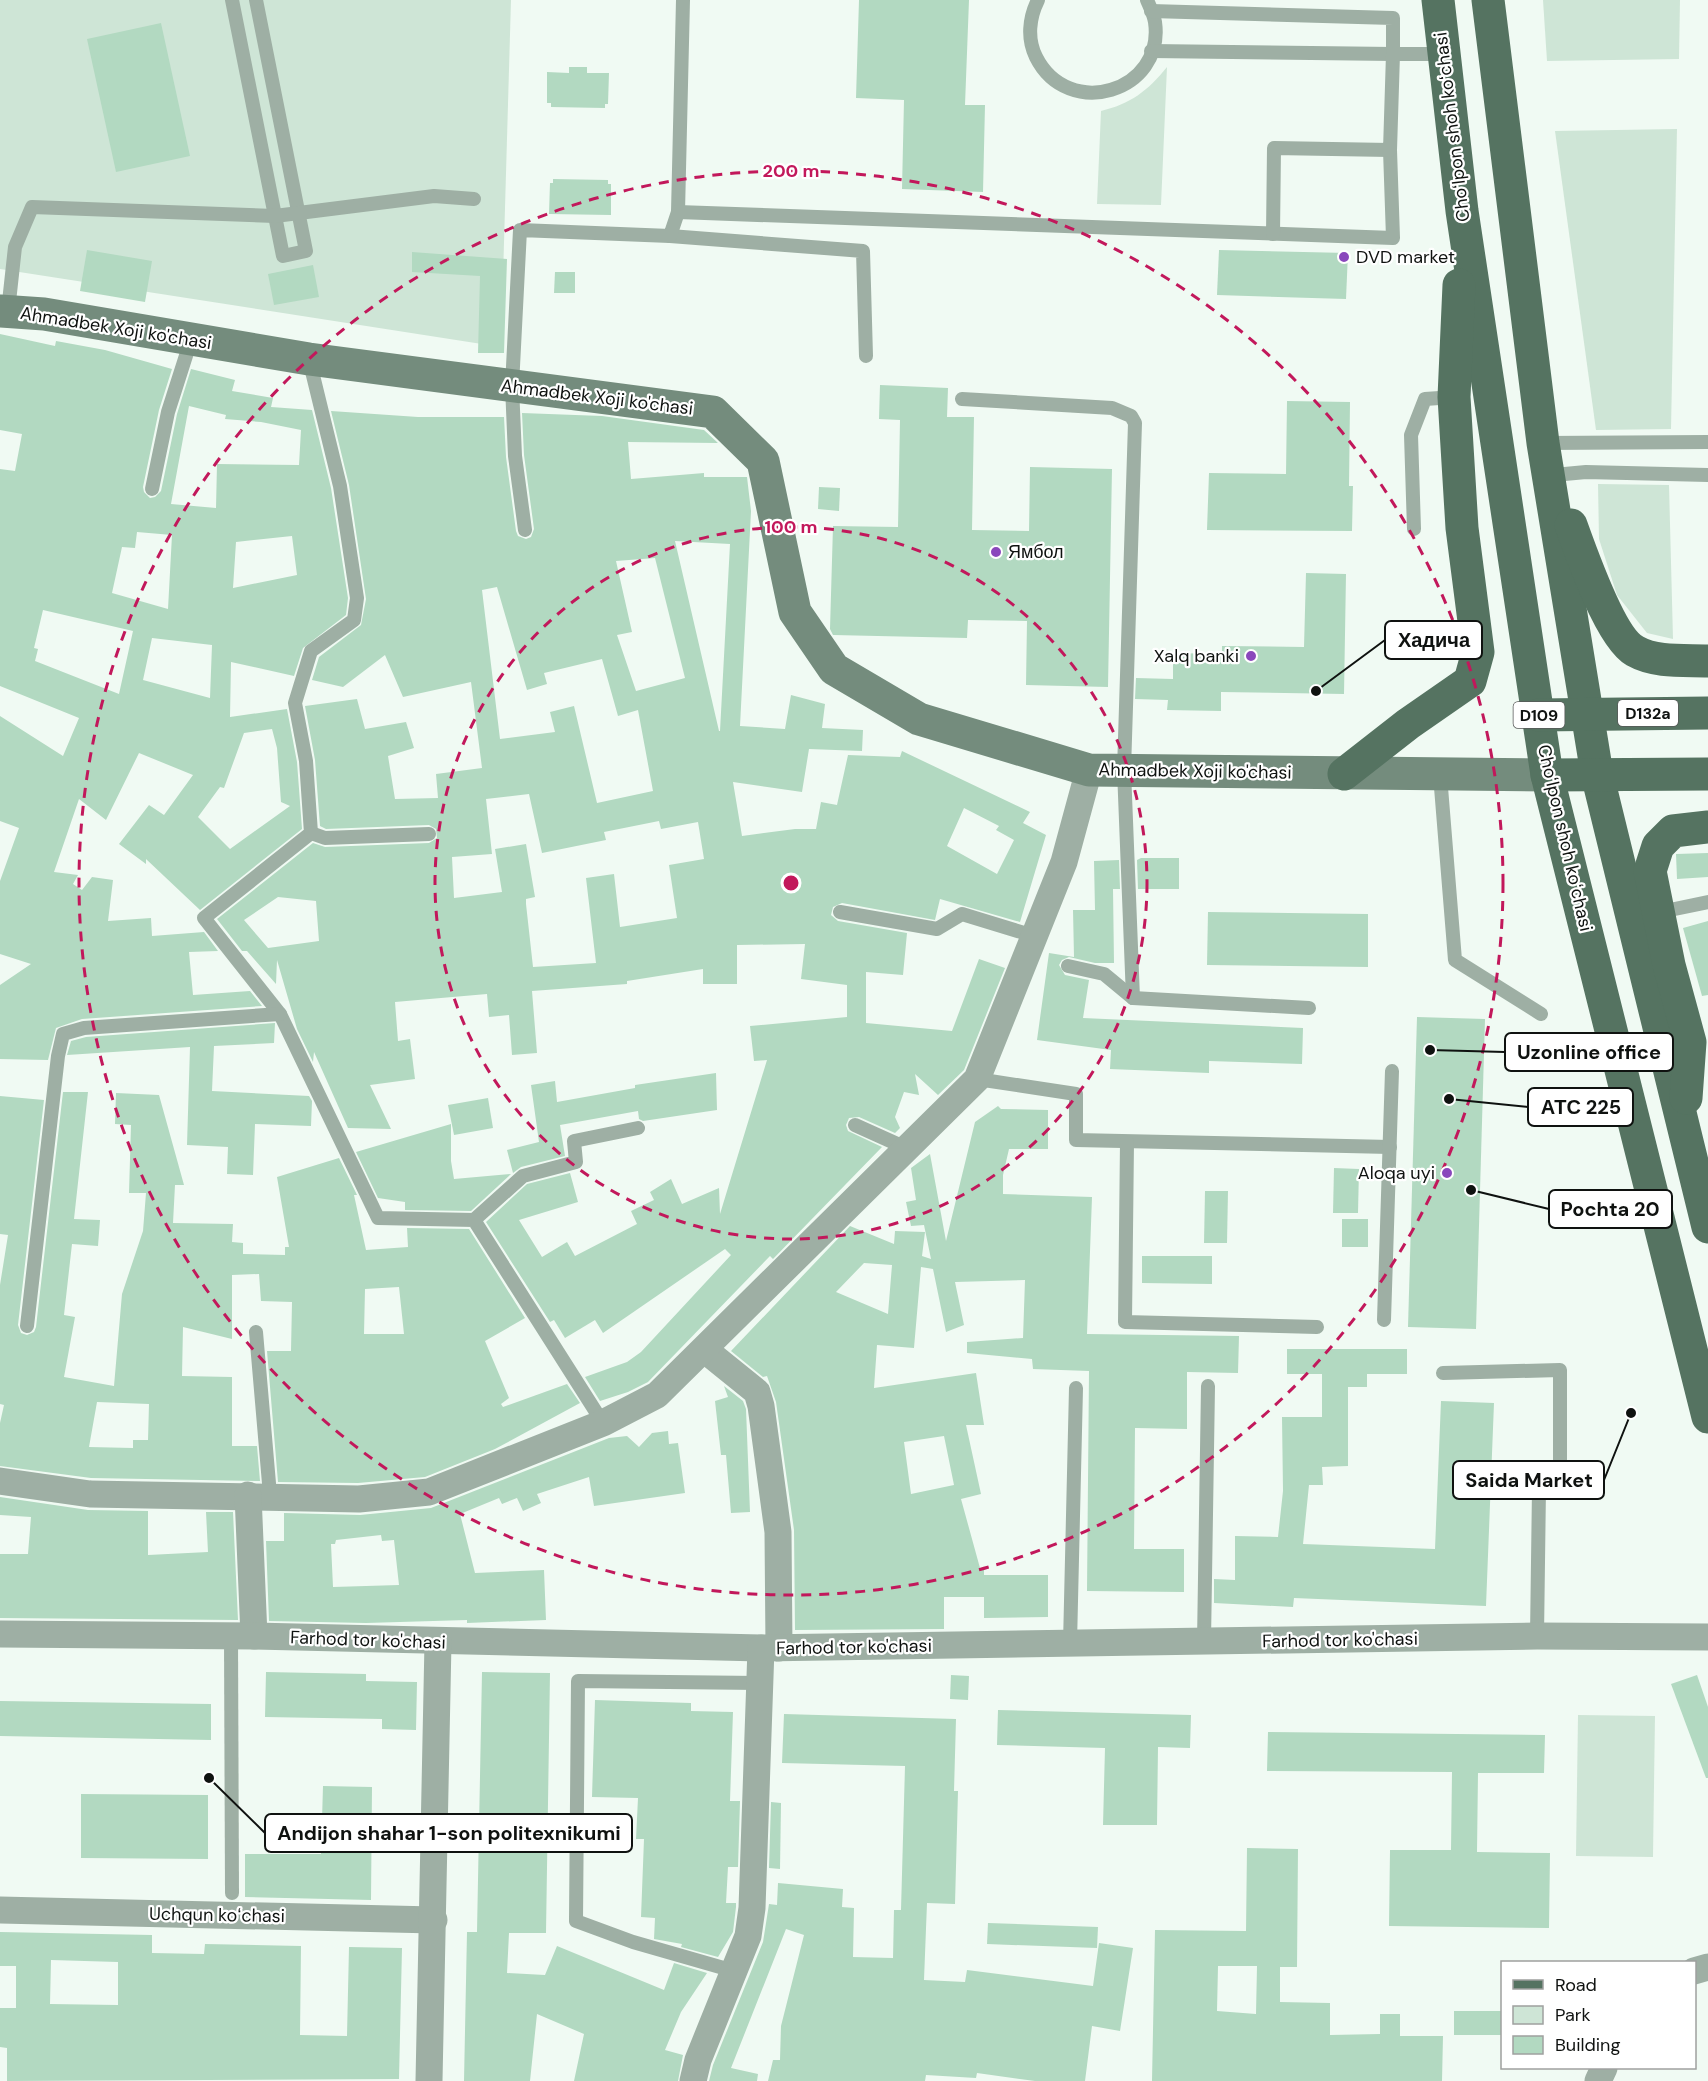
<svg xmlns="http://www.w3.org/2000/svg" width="1708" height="2081" font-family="'DM Sans',sans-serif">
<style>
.green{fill:#cee5d6}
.building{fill:#b2d9c1;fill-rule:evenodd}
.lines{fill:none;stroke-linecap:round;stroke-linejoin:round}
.lane{stroke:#9eafa4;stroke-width:14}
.street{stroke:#9eafa4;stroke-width:27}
.secondary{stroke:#748c7d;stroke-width:33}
.primary{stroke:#557361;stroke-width:33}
.ring{fill:none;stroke:#c2185b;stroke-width:3;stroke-dasharray:10 8}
.poi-dot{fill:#8a47bc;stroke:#fff;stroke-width:2}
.labels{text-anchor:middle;stroke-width:4.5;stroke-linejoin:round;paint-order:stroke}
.shield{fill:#fff;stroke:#575958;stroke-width:1.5}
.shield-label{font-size:16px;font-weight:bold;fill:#0f1210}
.street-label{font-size:18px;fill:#0f1210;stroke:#fff}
.poi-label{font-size:18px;fill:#0f1210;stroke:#fff;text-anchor:start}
.centre{fill:#c2185b;stroke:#fff;stroke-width:3}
.ring-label{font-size:18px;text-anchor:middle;font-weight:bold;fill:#c2185b;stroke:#fff;stroke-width:4.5;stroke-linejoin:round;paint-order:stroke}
.leader{fill:none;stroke:#0f1210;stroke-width:2}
.callout-dot{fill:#0f1210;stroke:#fff;stroke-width:2}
.callout{fill:#fff;stroke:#0f1210;stroke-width:2}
.callout-label{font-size:20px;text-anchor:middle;font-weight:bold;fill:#0f1210}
</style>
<rect width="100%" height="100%" fill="#f0faf3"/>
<!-- green -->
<g class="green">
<polygon points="0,0 511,0 501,347 0,269"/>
<polygon points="1543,0 1680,0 1679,59 1547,61"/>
<path d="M1167,67L1161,205L1097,204L1101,111C1130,104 1148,91 1167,67Z"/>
<polygon points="1677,129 1671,429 1596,430 1555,131"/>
<polygon points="1598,484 1669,485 1673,639 1647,633 1617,595 1599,539"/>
<polygon points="1578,1715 1655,1716 1653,1857 1576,1856"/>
</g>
<!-- building -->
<g class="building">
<polygon points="859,0 969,0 965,105 985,105 983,192 902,189 904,100 856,98"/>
<polygon points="161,23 190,156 116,172 87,39"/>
<polygon points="569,67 587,67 587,73 609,73 608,104 605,104 605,108 551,107 551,103 547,103 547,72 569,73"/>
<polygon points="553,179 608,180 608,184 611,184 611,215 549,214 550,183 553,183"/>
<polygon points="87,250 152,261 145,302 80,291"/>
<polygon points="1219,250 1348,253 1346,299 1217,295"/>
<polygon points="412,252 507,259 504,353 478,353 480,276 412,272"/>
<polygon points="313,265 319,297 274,305 268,274"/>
<polygon points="555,272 575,272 575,293 554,293"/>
<path d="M0,334L55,346L56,341L105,350L172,369L159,410L143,487L144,492L150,498L155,497L161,491L177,414L191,369L235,380L232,391L273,398L271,407L312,410L331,488L348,598L346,615L303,648L294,676L231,662L230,717L287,709L297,762L302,829L200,910L146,859V864L119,844L149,805L164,815L193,775L139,753L106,820L79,799L54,872L78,875L73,884L82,890L92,877L113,880L108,921L151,918L152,936L204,932L218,951L189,952L193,995L250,991L262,1006L82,1019L56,1028L48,1060L0,1059V985L31,964L0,954V881L19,828L0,821V716L63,756L79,718L0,686V469L15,471L22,434L0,430ZM189,406L226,415L225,419L261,422L301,430L299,465L217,464L216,508L171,504ZM137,532L172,535L168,609L112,593L122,547L135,548ZM292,536L297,575L233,588L236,542ZM43,610L133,631L119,694L35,661L38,649L34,648ZM152,638L212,645L210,698L143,680ZM272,729L277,748L281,802L290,806L230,849L198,817L220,787L224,788L244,733Z"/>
<polygon points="880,385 948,388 947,417 974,417 972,530 1029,531 1030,467 1112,469 1108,687 1026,685 1027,621 968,620 967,638 833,635 830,629 833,526 898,527 900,420 879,419"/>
<polygon points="1287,401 1350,402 1349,486 1353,486 1352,531 1207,530 1209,473 1286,474"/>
<path d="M331,411L418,417H504L506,457L516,531L518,536L526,539L531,537L534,529L524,455L522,413L602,416L704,430L718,443L628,442L631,479L704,473V477H747L751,511L740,726L785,729L791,695L825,704L822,728L863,730L862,751L809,749L802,792L733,782L742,836L795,829H816L821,802L837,805L848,755L900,757L902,751L1030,812L1023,823L1046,835L1020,922L940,899L935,920L842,903L833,907L831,915L838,921L907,933L903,975L866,972V1023L952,1031L979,959L1005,968L964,1070L938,1095L915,1074L919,1095L904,1092L895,1117L900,1128L895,1133L859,1117L849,1118L846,1125L848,1131L882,1147L773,1259L770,1256L648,1382L628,1392L600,1401L585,1377L627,1362L641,1352L731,1255L725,1249L603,1333L595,1320L565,1338L554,1320L550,1322L486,1222L527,1184L570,1173L578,1202L519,1220L542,1257L567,1242L575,1256L637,1224L631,1211L654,1200L650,1192L671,1179L682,1204L719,1188L720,1214L767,1060L754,1061L750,1026L847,1017V985L801,979L805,944L737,945V984H703V969L627,981V984L532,991L537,1053L512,1055L509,1015L489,1017L487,994L395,1002L398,1041L410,1039L415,1079L370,1085L391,1129L348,1128L314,1052L313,1062L297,1029L277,960L276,984L247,951H242L217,919L313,843L325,847L429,843L437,838L436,829L429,825L326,829L320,826L315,760L305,706L357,699L365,729L406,722L414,748L388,756L395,799L438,798L436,774L482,768L471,682L403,697L385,655L343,687L312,680L319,657L361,625L366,599L349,485ZM675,541L730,544L720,731H719ZM655,558L685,678L636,691L617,635L632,632L616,561ZM497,587L527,690L547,684L544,673L602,659L618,716L638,710L653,791L597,803L574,706L550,712L555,732L500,739L482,590ZM529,794L542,853L606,840L604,832L659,821L661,829L698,822L704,859L669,865L677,918L620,927L614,874L586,878L596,963L533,967L526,904V899L535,897L526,844L495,849L502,892L454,898L452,857L492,854L486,799ZM964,808L999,826L996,830L1014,840L997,874L947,846ZM278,897L316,901L319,941L268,948L244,920Z"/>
<polygon points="819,487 840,488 839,511 818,509"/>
<polygon points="1306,573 1346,574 1344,694 1221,692 1221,711 1167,710 1168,700 1135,699 1136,678 1173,679 1173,653 1222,654 1222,646 1304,647"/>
<polygon points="1708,853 1708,877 1677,879 1676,854"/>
<polygon points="1141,858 1179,858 1179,889 1138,889 1137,860"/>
<polygon points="1119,860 1120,889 1113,889 1114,963 1095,963 1069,957 1062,960 1059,965 1065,975 1089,980 1083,1018 1303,1028 1302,1064 1209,1061 1209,1073 1110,1069 1111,1050 1037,1040 1049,953 1074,957 1073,910 1095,910 1094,861"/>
<polygon points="1208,912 1368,914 1368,967 1207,965"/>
<polygon points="1708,921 1708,995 1702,996 1683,928"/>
<polygon points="1417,1017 1485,1019 1476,1329 1408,1327"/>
<polygon points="275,1023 274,1043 214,1046 212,1091 309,1096 312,1101 311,1126 255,1124 253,1175 227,1174 228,1147 187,1145 190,1047 67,1055 71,1041 86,1037"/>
<polygon points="716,1073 717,1110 643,1121 639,1119 638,1111 560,1125 565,1156 521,1167 513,1173 507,1150 539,1142 531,1085 555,1081 557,1102 635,1088 635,1085"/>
<path d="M63,1092H88L74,1219L100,1220L98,1246L72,1244L64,1315L75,1317L64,1377L114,1386L122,1294L143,1231L146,1193H129L131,1125L115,1124L116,1093L159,1095L184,1185H175L173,1223L233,1224L232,1242L243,1243V1254L285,1255V1247H289L277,1177L339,1158L357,1195H354L366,1250L408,1247L407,1228L469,1229L525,1318L485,1341L509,1398L501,1404L503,1407L567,1384L580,1403L495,1449L425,1477L358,1483L278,1482L267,1351H291L292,1302L261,1301L259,1274L232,1275V1339L183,1327L182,1376L232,1377V1446H257L260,1481L91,1478L0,1466V1423L4,1405L0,1404V1285L8,1235L0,1234V1096L44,1100L18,1325L21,1333L27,1335L34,1332L36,1327ZM399,1287L404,1334H364L365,1289ZM97,1402L149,1404L148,1440H133V1448L89,1447Z"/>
<polygon points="488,1098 493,1128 454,1135 448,1105"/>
<path d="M998,1106L1001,1109L1048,1110V1149H1009L1003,1175V1194L1092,1197L1087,1334L1239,1336L1238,1373L1187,1372V1429L1135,1428L1134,1549H1184V1592L1087,1591L1089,1371L1033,1369L1032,1359L967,1353V1342L1023,1338L1025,1280L955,1282L964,1325L946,1332L933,1269L921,1267L914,1348L877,1345L874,1388L976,1373L984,1425H966L981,1494L961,1499L980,1568H984V1575H1048V1617L984,1618V1597H944V1629L795,1630L794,1530L776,1402L767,1376L763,1377L731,1351L850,1226L894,1244L895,1231L925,1232L922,1256L931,1259L924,1225L911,1226L906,1202L916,1200L911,1168L930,1154L946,1241L975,1122ZM864,1263L892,1265L888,1314L836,1292ZM944,1436L954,1485L911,1494L904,1442Z"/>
<polygon points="451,1124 451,1161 454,1179 511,1174 471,1211 405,1210 405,1202 378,1198 356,1152"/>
<polygon points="1334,1168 1359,1169 1358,1213 1333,1213"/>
<polygon points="1205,1191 1228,1191 1227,1243 1204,1243"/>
<rect x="1342" y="1219" width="26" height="28"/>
<polygon points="1142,1256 1212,1256 1212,1284 1142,1283"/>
<polygon points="1287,1349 1407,1349 1407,1374 1367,1374 1367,1387 1348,1387 1348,1466 1322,1467 1323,1485 1309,1485 1303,1544 1435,1549 1441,1401 1494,1403 1486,1606 1294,1598 1293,1607 1214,1603 1214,1579 1235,1580 1235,1536 1278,1537 1283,1491 1282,1417 1322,1417 1322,1374 1287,1374"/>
<polygon points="724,1386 743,1401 746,1409 750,1512 731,1513 726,1455 721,1455 715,1401 728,1397"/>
<path d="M668,1431L669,1444L678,1443L685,1493L594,1506L589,1477L537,1494L541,1503L523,1511L517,1498L502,1504L499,1498L460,1514L475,1573L544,1570L546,1620L467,1623V1620L366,1623L269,1621L266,1541H284V1513L360,1515L431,1508L609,1438L627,1436L639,1447L652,1433ZM381,1535L382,1541L394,1540L399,1585L333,1587L331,1544H335L336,1540Z"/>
<polygon points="0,1497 88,1510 148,1511 148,1555 208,1552 206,1512 233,1512 238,1620 0,1618 0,1554 28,1554 31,1517 0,1515"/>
<polygon points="266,1672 366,1674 366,1681 417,1682 416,1730 382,1729 382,1719 265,1717"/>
<polygon points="482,1672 550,1673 546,1933 509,1933 507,1973 545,1975 557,1946 664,1990 674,1963 707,1973 681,2012 665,2050 683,2055 678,2081 574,2081 584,2034 537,2014 530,2081 464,2081 467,1932 477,1932"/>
<polygon points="951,1675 969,1676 968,1700 950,1699"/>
<polygon points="1697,1675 1708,1707 1708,1778 1706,1778 1671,1684"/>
<polygon points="595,1700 691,1703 691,1711 733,1712 730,1801 740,1801 738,1867 728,1867 726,1903 736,1903 736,1907 733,1932 718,1957 681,1947 682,1944 654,1939 655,1918 641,1917 644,1839 636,1839 638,1798 592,1797"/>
<polygon points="0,1701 211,1704 211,1740 0,1736"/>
<polygon points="998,1710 1191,1715 1190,1748 1158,1747 1157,1825 1103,1825 1105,1748 997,1745"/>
<polygon points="784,1714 956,1719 954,1791 958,1791 955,1904 927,1903 924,1980 965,1982 967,1970 1093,1986 1099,1943 1133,1948 1120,2031 1092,2026 1085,2081 1035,2081 977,2073 976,2078 926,2075 925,2081 768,2081 773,2060 780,2060 781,2026 804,1935 786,1929 731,2068 758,2074 757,2081 709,2081 713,2065 763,1942 769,1904 777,1905 778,1883 843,1889 842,1907 854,1908 853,1957 893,1958 894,1910 901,1910 905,1766 782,1763"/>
<polygon points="1268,1732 1545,1735 1544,1773 1478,1773 1477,1852 1550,1853 1549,1928 1389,1926 1390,1850 1451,1850 1452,1772 1267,1771"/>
<polygon points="323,1786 372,1787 371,1900 245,1897 245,1854 321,1854"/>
<polygon points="81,1794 208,1795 208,1859 81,1858"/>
<polygon points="771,1802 781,1803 780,1869 769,1868"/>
<path d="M1247,1848L1298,1849L1297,1967H1280V2002L1330,2003V2035L1380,2034V2014H1400V2036H1443L1442,2081H1152L1155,1930L1246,1931ZM1218,1966H1257L1256,2014L1217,2011Z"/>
<polygon points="988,1923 1098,1927 1097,1948 987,1944"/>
<path d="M0,1932L152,1935V1953L204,1954L205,1944L301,1946L300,2035L347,2036L349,1947L402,1948L399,2079L7,2081V2048L0,2047V2008H16V1966H0ZM51,1960L118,1962V2005L50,2004Z"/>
<rect x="1454" y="2011" width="49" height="24"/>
</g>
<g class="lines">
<!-- lane -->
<g class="lane">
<polyline points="232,0 283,256 306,251 256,0"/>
<polyline points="683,0 678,212 1393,238 1390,150"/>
<path d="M1038,0C1029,18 1027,39 1036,57C1068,121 1165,92 1155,22C1154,15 1150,7 1147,0"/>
<polyline points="1151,51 1393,54 1393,18 1151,11"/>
<polyline points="1273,234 1274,148 1390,150 1393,54 1443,54"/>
<polyline points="670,236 863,251 866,356"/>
<polyline points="8,311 15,247 32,207 275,216 434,196 474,199"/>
<polyline points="309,359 340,486 357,598 354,620 311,651 295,703 306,761 311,833 204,918 280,1014 378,1218 474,1220 603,1423"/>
<polyline points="962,399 1112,408 1131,416 1135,423 1124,770 1133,998"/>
<polyline points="1543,443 1708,442"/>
<polyline points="1554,475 1586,472 1708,475"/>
<polyline points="152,489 168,412 191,340"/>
<polyline points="1414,529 1411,435 1425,399 1454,397"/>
<polyline points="525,530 515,456 512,386 520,230 670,236 678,212"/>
<polyline points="1440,775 1455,960 1541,1014"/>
<polyline points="311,833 325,838 429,834"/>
<polyline points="1659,905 1665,911 1708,902"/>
<polyline points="840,912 937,929 962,914 1034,936"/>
<polyline points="1068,966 1104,974 1133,998 1309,1008"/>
<polyline points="977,1079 1076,1094 1076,1140 1390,1147"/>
<polyline points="855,1125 906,1148"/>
<polyline points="1127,1142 1125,1322 1317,1327"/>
<polyline points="474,1220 523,1176 576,1162 574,1141 638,1128"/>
<polyline points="1384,1320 1392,1071"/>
<polyline points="27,1326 58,1056 63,1034 84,1028 280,1014"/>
<polyline points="256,1332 270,1495"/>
<polyline points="1443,1373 1560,1370 1560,1478 1539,1488 1537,1636"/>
<polyline points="231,1637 232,1893"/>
<polyline points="1204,1642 1208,1386"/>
<polyline points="1070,1644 1076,1388"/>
<polyline points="734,1971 633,1942 576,1921 578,1681 759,1683"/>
</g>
<!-- street -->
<g class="street">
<polyline points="705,1350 757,1392 761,1406 778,1532 779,1648"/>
<polyline points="0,1481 90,1494 359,1499 429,1492 603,1423 657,1395 977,1079 1064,862 1089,770"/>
<polyline points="248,1495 254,1636"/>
<polyline points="0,1634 254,1636 761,1648 1537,1636 1708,1637"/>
<polyline points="0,1910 434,1920"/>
<polyline points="1694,1971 1708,1967"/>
<polyline points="429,2081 438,1642"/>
<polyline points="693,2081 698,2060 748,1936 752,1908 761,1648"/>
<polyline points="1598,2081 1604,2068"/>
</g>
<!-- secondary -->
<polyline class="secondary" points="0,311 44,314 309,359 713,412 763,461 795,612 834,669 919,719 1089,770 1547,775"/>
<!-- primary -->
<g class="primary">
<polyline points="1438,0 1462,211 1547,775 1708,1417"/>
<polyline points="1488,0 1543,443 1597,774 1708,1227"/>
<path d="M1571,525C1581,553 1611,638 1635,651C1656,663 1685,660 1708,661"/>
<polyline points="1539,715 1708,713"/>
<polyline points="1344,774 1408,724 1470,681 1478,652 1462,528 1454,397 1459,285"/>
<polyline points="1547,775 1708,774"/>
<polyline points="1686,1098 1690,1042 1669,965 1650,871 1658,846 1673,831 1708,827"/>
</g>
</g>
<!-- distance rings -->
<g class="ring">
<circle cx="791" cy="883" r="356"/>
<circle cx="791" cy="883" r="712"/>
</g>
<!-- markers -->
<g class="poi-dot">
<circle cx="1344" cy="257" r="6"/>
<circle cx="996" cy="552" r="6"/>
<circle cx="1251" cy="656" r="6"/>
<circle cx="1447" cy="1173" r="6"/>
</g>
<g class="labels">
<!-- shield labels -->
<g class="shield">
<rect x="1618" y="700" width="60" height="26" rx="4.5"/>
<rect x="1513.5" y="702" width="51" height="26" rx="4.5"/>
</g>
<g class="shield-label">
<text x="1648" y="719">D132a</text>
<text x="1539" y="721">D109</text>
</g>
<!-- street labels -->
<g class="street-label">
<text transform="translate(1452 127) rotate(-97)" y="6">Choʻlpon shoh koʻchasi</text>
<text transform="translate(116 328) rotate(9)" y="6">Ahmadbek Xoji ko'chasi</text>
<text transform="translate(597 397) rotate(7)" y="6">Ahmadbek Xoji ko'chasi</text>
<text transform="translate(1195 771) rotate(1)" y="6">Ahmadbek Xoji ko'chasi</text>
<text transform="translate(1565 838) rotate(77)" y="6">Choʻlpon shoh koʻchasi</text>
<text transform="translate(368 1640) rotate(2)" y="6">Farhod tor ko'chasi</text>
<text transform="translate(1340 1640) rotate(-1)" y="6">Farhod tor ko'chasi</text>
<text transform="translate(854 1647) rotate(-1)" y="6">Farhod tor ko'chasi</text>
<text transform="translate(217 1915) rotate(1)" y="6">Uchqun koʻchasi</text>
</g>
<!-- poi labels -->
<g class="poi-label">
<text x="1356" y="263">DVD market</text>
<text x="1008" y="558">Ямбол</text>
<text x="1239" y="662" text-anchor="end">Xalq banki</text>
<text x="1435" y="1179" text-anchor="end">Aloqa uyi</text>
</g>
</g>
<circle cx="791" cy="883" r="9" class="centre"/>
<g class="ring-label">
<text x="791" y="177">200 m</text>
<text x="791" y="533">100 m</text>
</g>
<!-- callouts -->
<path class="leader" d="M1316 691L1385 640M1430 1050L1505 1052M1449 1099L1528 1107M1471 1190L1549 1209M1631 1413L1604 1480M209 1778L265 1833"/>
<g class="callout-dot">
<circle cx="1316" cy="691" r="6"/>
<circle cx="1430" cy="1050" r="6"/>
<circle cx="1449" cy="1099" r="6"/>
<circle cx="1471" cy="1190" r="6"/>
<circle cx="1631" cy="1413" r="6"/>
<circle cx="209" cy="1778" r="6"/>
</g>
<g class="callout">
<rect x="1385" y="621" width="97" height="38" rx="6"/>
<rect x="1505" y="1033" width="168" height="38" rx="6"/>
<rect x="1528" y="1088" width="105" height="38" rx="6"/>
<rect x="1549" y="1190" width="123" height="38" rx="6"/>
<rect x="1453" y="1461" width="151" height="38" rx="6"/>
<rect x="265" y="1814" width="367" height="38" rx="6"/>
</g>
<g class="callout-label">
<text x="1434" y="647">Хадича</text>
<text x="1589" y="1059">Uzonline office</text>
<text x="1581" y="1114">АТС 225</text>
<text x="1610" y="1216">Pochta 20</text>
<text x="1529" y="1487">Saida Market</text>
<text x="449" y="1840">Andijon shahar 1-son politexnikumi</text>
</g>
<!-- legend -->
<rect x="1501" y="1961" width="195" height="108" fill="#ffffff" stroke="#9fa09f" stroke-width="1.5"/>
<rect x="1513" y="1980" width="30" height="9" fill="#557361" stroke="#9fa09f" stroke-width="1.5"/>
<text x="1555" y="1991" font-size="18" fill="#0f1210">Road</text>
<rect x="1513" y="2006" width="30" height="18" fill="#cee5d6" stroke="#9fa09f" stroke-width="1.5"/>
<text x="1555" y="2021" font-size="18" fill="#0f1210">Park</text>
<rect x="1513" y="2036" width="30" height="18" fill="#b2d9c1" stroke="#9fa09f" stroke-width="1.5"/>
<text x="1555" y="2051" font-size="18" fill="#0f1210">Building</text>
</svg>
